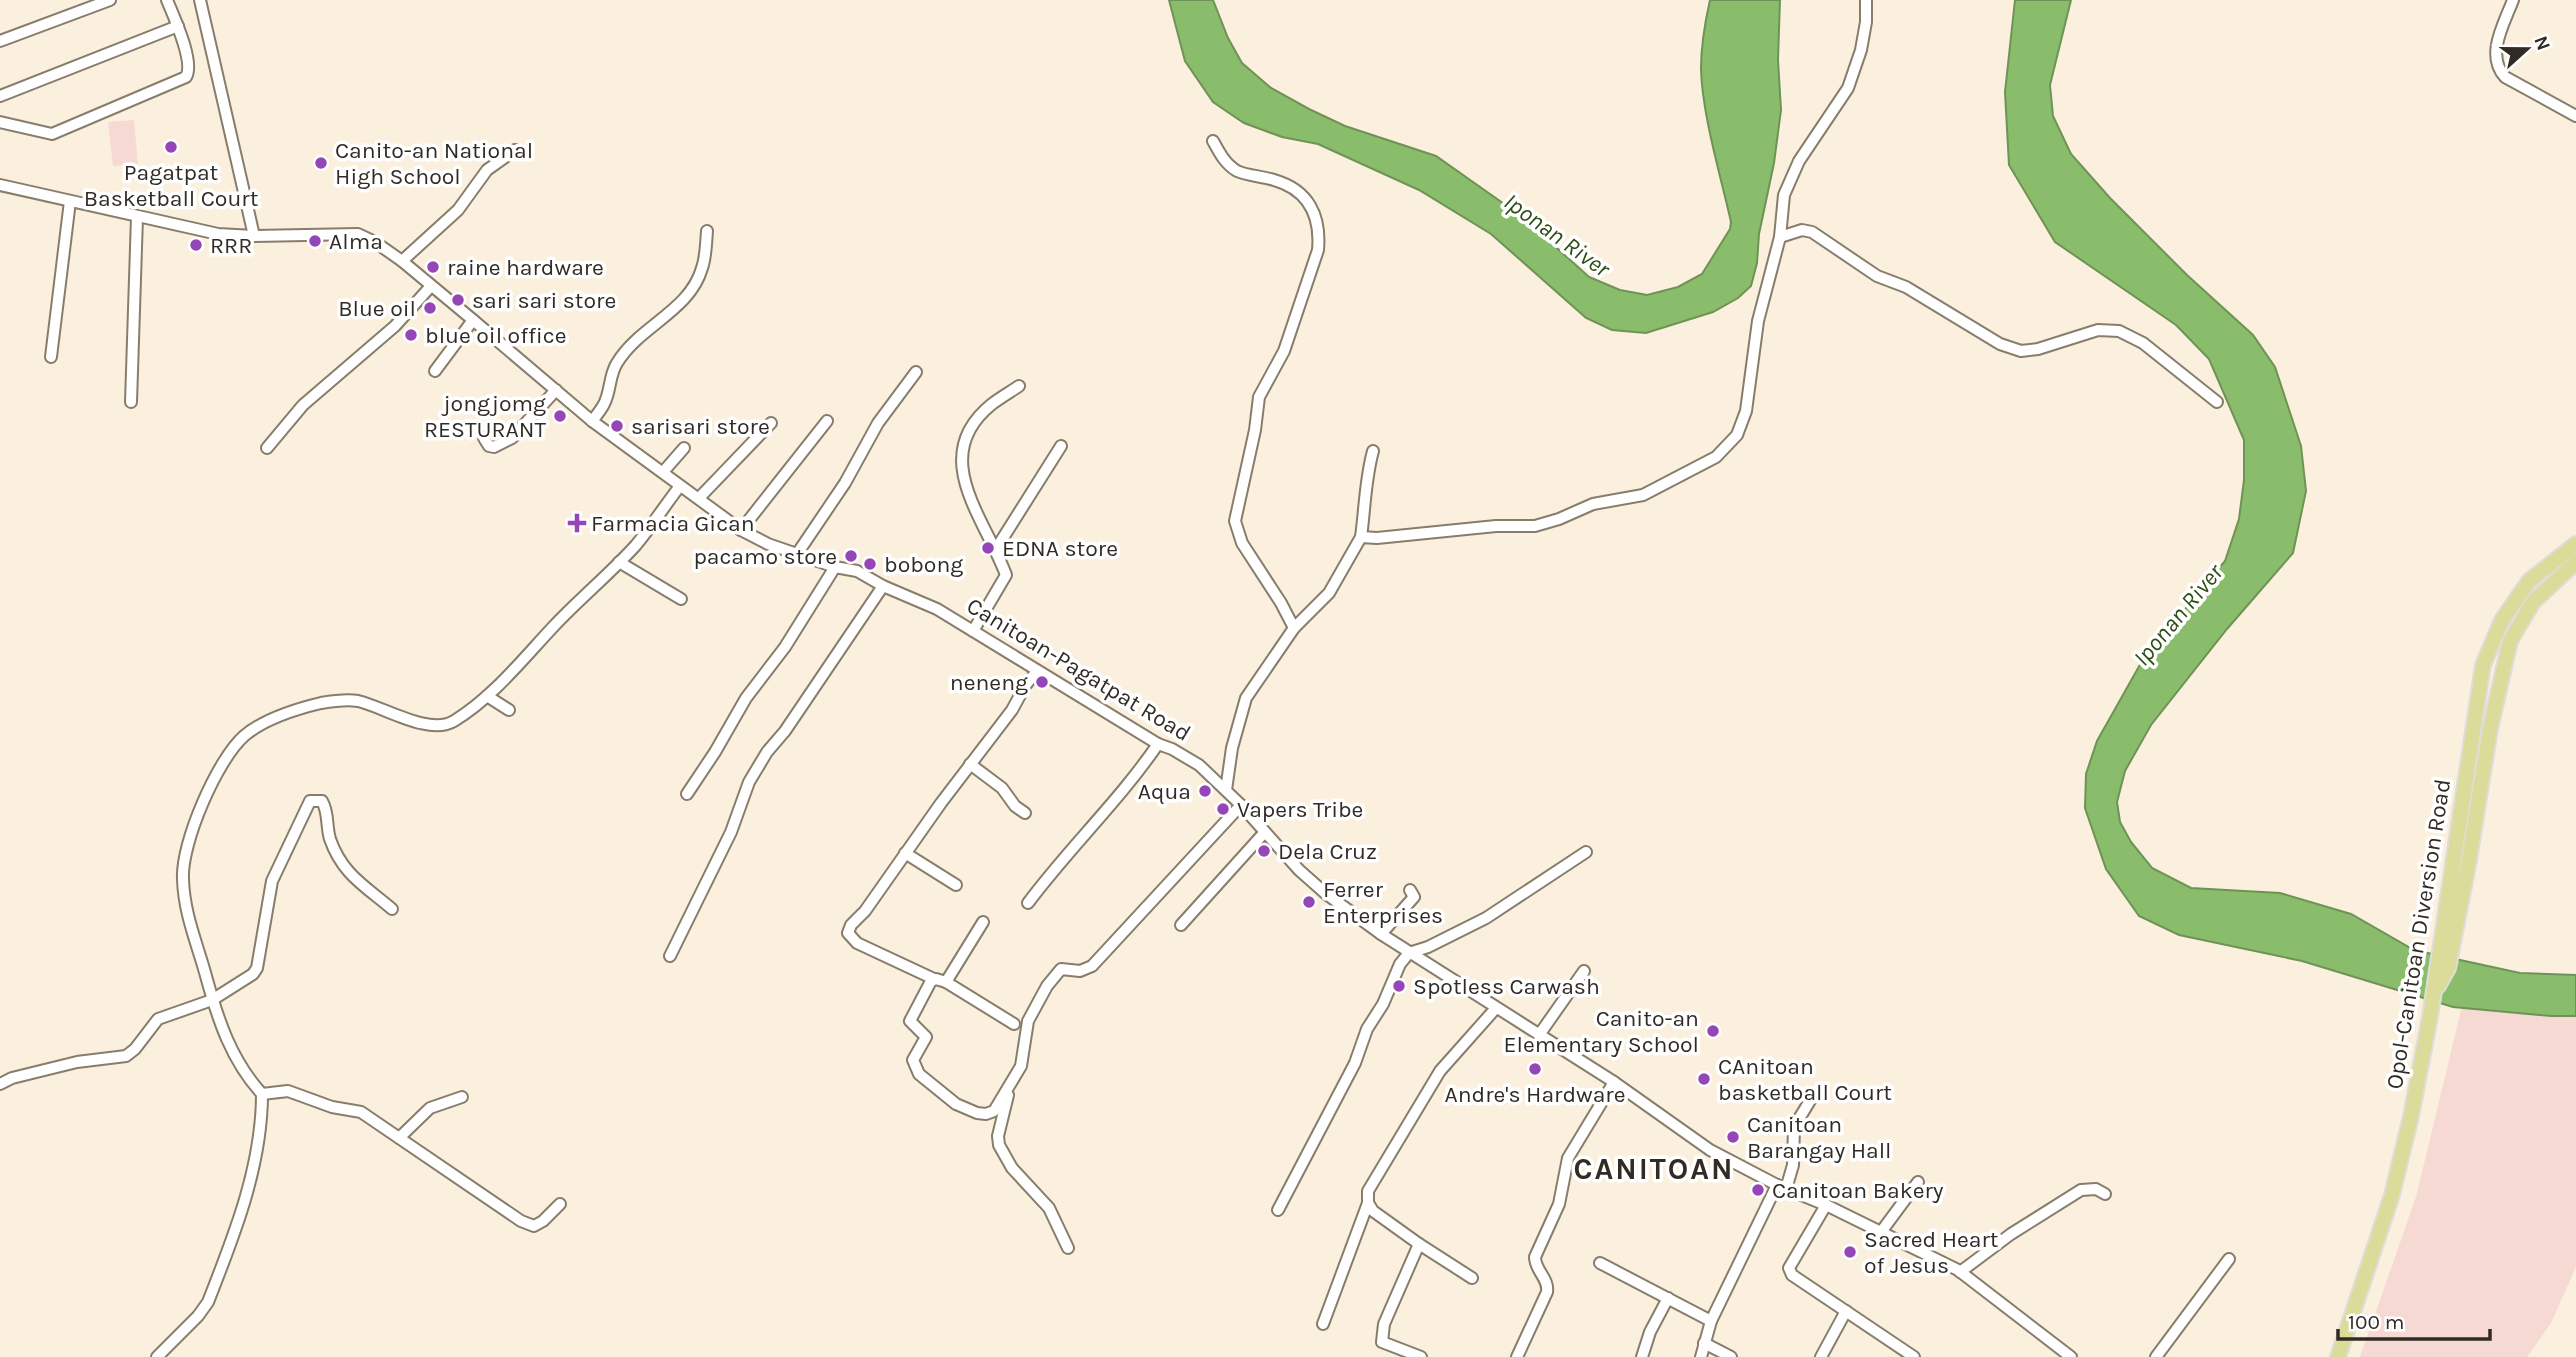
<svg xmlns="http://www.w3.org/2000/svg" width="2576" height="1357" font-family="Karla,sans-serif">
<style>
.green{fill:#f6d9d3}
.water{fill:#8abd6b;stroke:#6f9256;stroke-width:2}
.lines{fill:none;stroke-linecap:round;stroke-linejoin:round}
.minor-casing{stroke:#877d6c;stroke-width:14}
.major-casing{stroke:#dedddc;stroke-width:18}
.minor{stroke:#fff;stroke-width:10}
.major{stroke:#dcdc9a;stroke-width:14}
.poi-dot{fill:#9446b7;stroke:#fff;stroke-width:2.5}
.labels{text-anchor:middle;stroke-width:7;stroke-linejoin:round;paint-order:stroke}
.poi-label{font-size:23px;fill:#302c25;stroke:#fff;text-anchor:start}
.street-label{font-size:23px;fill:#302c25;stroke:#fff}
.water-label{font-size:24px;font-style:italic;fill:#2d4d15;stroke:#fff}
.district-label{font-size:30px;font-weight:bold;letter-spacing:2px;fill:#302c25;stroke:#fff}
</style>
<rect width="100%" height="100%" fill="#fbf0dd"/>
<!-- green -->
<g class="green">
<polygon points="134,120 138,164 113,166 108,122"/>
<polygon points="2464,998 2576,1005 2576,1267 2551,1323 2527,1357 2360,1357 2416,1197"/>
</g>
<!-- water -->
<g class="water">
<path d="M1169,0H1213L1228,38L1242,63L1271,88L1309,109L1345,126L1436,156L1524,218L1589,277L1620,290L1647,295L1678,287L1702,274L1730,229L1731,222C1721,177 1702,114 1701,69C1701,46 1705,22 1710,0H1780L1778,60L1781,110L1774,163L1759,234L1757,263L1751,286L1738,298L1713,312L1646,333L1612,330L1586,318L1491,234L1419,190L1318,144L1282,137L1244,123L1213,102L1185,61Z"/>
<polygon points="2015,0 2071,0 2050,85 2053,116 2071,154 2110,198 2187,275 2253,335 2275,367 2301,446 2306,491 2293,553 2227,629 2151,725 2125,771 2117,802 2120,822 2131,842 2152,868 2191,888 2280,893 2351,914 2414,950 2520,973 2576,975 2576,1016 2551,1016 2453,1007 2302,961 2179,935 2139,916 2106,869 2085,808 2086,774 2097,741 2142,661 2225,561 2239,519 2244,480 2244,440 2209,359 2176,325 2055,242 2009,165 2005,92"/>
</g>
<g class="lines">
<defs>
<g id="minor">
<polyline points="200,0 254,236"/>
<path d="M2513,0C2504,24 2485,55 2505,77L2576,116"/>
<polyline points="0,41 110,0"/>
<polyline points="0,96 178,26"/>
<path d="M0,122L52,134L186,77C195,62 174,17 167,0"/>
<path d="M1213,141C1219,152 1225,164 1237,171C1248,176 1262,176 1274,180C1309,190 1321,216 1318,250L1284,351L1259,397L1255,430L1235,521L1242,543L1281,603L1294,628"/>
<polyline points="0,185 218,234 254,236 358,234 375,242 402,261 473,320 592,421 741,530 768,544 797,554 835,567 857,571 883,586 937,609 1158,744 1172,749 1199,765 1241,805 1299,870 1325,893 1381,934 1614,1082 1710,1150 1777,1185 1826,1205 1958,1270 2071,1357"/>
<polyline points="1780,237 1802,230 1812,232 1877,276 1906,287 2000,344 2021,351 2038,349 2098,330 2119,331 2143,343 2217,402"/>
<polyline points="402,261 458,210 487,170 515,150"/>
<polyline points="51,357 70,201"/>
<polyline points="435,371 473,320"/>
<polyline points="131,402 137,217"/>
<path d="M592,421C596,416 601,410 604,404C611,391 609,375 617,363C639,326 690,311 702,268C706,257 706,243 707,231"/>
<polyline points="484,438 489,446 494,447 512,438 556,390"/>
<polyline points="267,448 303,405 395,326 431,286"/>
<polyline points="663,472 684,448"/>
<polyline points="699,498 771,423"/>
<polyline points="741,530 827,421"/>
<path d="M1361,537C1365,508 1365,480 1373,451"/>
<polyline points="996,549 1061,446"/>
<polyline points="797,554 845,483 878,423 916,372"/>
<polyline points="619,562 681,599"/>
<path d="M973,631L1006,575C985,518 927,456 992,404C1000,398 1010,392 1019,386"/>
<polyline points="487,696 509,710"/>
<polyline points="970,764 1002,788 1015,806 1025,813"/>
<polyline points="1226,790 1232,748 1246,698 1294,628 1329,593 1361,537 1377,538 1496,526 1535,526 1559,519 1593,504 1643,495 1716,457 1737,435 1746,411 1758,321 1780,237 1784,195 1799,161 1848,88 1861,50 1866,22 1866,0"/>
<polyline points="687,794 715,752 746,698 785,647 835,567"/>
<polyline points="905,853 956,885"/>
<path d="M1028,903C1069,848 1119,801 1158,744"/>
<polyline points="983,922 946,982 936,979 931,981 910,1021 926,1037 913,1060 919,1074 956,1104 977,1113 986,1114 994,1111 1021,1066 1028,1021 1047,986 1061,969 1080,971 1092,966 1241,805"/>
<polyline points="1181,925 1264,833"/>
<polyline points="1381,934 1414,897 1410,890"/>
<polyline points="670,956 731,832 749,782 767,752 785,731 883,586"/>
<polyline points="934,979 857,943 848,933 851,925 865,911 941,803 1012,710 1025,686 1037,671"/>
<polyline points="946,982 1014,1024"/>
<polyline points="1539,1035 1584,971"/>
<path d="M0,1084L12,1078L77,1062L126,1056L135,1049L158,1019L212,1000L253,974L257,968L272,881L310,801H322C329,813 326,826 330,839C342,874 365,886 392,909"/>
<polyline points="262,1094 288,1091 332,1107 361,1112 521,1221 534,1226 543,1221 560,1204"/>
<polyline points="1008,1095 998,1136 999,1145 1012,1168 1049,1208 1068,1248"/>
<polyline points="399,1138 430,1108 462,1097"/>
<polyline points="1786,1189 1793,1165 1794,1127 1814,1094"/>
<polyline points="1826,1205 1789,1268 1792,1275 1914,1357"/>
<polyline points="1278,1210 1355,1063 1367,1029 1383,1004 1400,964 1409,953 1428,947 1486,918 1586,852"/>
<polyline points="1881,1232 1918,1182"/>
<polyline points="1419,1244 1472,1278"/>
<polyline points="1600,1263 1711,1321"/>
<polyline points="1960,1272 2011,1234 2081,1190 2096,1189 2105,1194"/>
<polyline points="1323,1324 1368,1203"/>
<polyline points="1704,1343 1731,1357"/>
<path d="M157,1357L198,1316L208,1302C234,1236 262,1166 262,1094C231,1060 218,1020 206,976C197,943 184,914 183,879C181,843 217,760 244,736C264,719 296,709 321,703C333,701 346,699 358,701C384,707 429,736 454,721C492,698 523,659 553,627C579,599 611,573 636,545C652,526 665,505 680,486"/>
<polyline points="1421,1357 1382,1342 1384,1324 1419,1244 1373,1211 1368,1203 1368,1191 1440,1071 1496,1008"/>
<path d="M1517,1357L1547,1292C1549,1278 1535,1271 1535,1257L1559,1204L1568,1158L1614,1082"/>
<polyline points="1642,1357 1650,1332 1668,1298"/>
<polyline points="1701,1357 1711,1321 1777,1185"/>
<polyline points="1821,1357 1846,1311"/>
<polyline points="2156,1357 2229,1259"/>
</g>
<g id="major">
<polyline points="2438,986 2448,968 2469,860 2490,729 2510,641 2533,602 2576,562"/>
<polyline points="2338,1357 2392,1195 2411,1116 2430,1017 2483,665 2502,620 2529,581 2576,544"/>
</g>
</defs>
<!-- minor casing -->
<use href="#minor" class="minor-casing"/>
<!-- major casing -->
<use href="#major" class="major-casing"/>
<!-- minor -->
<use href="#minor" class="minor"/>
<!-- major -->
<use href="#major" class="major"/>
</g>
<!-- markers -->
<g class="poi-dot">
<circle cx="171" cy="147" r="7"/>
<circle cx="321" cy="163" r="7"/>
<circle cx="315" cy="241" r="7"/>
<circle cx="196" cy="245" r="7"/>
<circle cx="433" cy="267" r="7"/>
<circle cx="458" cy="300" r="7"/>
<circle cx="430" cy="308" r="7"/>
<circle cx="411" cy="335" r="7"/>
<circle cx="560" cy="416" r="7"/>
<circle cx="617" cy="426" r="7"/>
<path d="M573.5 512.5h7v7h7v7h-7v7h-7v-7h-7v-7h7z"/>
<circle cx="988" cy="548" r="7"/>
<circle cx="851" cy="556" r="7"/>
<circle cx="870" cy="564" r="7"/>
<circle cx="1042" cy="682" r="7"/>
<circle cx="1205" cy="791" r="7"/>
<circle cx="1223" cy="809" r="7"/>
<circle cx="1264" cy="851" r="7"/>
<circle cx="1309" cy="902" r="7"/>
<circle cx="1399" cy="986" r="7"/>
<circle cx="1713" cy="1031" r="7"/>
<circle cx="1535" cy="1069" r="7"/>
<circle cx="1704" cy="1079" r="7"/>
<circle cx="1733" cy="1137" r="7"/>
<circle cx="1758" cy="1190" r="7"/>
<circle cx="1850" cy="1252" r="7"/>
</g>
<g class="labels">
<!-- poi labels -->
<g class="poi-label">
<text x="335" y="158">Canito-an National<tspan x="335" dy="26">High School</tspan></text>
<text x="171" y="180" text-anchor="middle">Pagatpat<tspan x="171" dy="26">Basketball Court</tspan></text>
<text x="329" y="249">Alma</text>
<text x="210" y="253">RRR</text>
<text x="447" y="275">raine hardware</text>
<text x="472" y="308">sari sari store</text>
<text x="416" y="316" text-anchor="end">Blue oil</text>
<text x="425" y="343">blue oil office</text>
<text x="546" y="411" text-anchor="end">jongjomg<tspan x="546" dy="26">RESTURANT</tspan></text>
<text x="631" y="434">sarisari store</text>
<text x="591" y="531">Farmacia Gican</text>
<text x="1002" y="556">EDNA store</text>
<text x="837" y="564" text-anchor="end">pacamo store</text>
<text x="884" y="572">bobong</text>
<text x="1028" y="690" text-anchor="end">neneng</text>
<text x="1191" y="799" text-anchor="end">Aqua</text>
<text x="1237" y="817">Vapers Tribe</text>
<text x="1278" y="859">Dela Cruz</text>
<text x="1323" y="897">Ferrer<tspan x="1323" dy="26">Enterprises</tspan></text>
<text x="1413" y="994">Spotless Carwash</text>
<text x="1699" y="1026" text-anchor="end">Canito-an<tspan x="1699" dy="26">Elementary School</tspan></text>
<text x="1718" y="1074">CAnitoan<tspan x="1718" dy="26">basketball Court</tspan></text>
<text x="1535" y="1102" text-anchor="middle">Andre's Hardware</text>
<text x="1747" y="1132">Canitoan<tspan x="1747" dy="26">Barangay Hall</tspan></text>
<text x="1772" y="1198">Canitoan Bakery</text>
<text x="1864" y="1247">Sacred Heart<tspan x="1864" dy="26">of Jesus</tspan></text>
</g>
<!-- street labels -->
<g class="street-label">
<text transform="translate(1079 669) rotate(31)" y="8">Canitoan-Pagatpat Road</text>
<text transform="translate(2418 934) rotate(-81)" y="8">Opol-Canitoan Diversion Road</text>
</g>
<!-- water labels -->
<g class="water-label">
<text transform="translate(1557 235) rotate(36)" y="8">Iponan River</text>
<text transform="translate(2178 615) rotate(-50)" y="8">Iponan River</text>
</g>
<!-- district labels -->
<g class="district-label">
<text x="1654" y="1179">CANITOAN</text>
</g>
</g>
<!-- north arrow -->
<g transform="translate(2527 49) rotate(69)" stroke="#ffffff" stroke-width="5" paint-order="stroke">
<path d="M0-5L12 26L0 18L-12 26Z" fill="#302c25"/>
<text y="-10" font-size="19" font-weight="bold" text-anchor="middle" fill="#302c25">N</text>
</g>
<!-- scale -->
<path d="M2338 1329v10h152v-10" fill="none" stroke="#302c25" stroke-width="3.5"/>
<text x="2348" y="1329" font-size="21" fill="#302c25" stroke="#ffffff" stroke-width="5" paint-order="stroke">100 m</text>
</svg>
